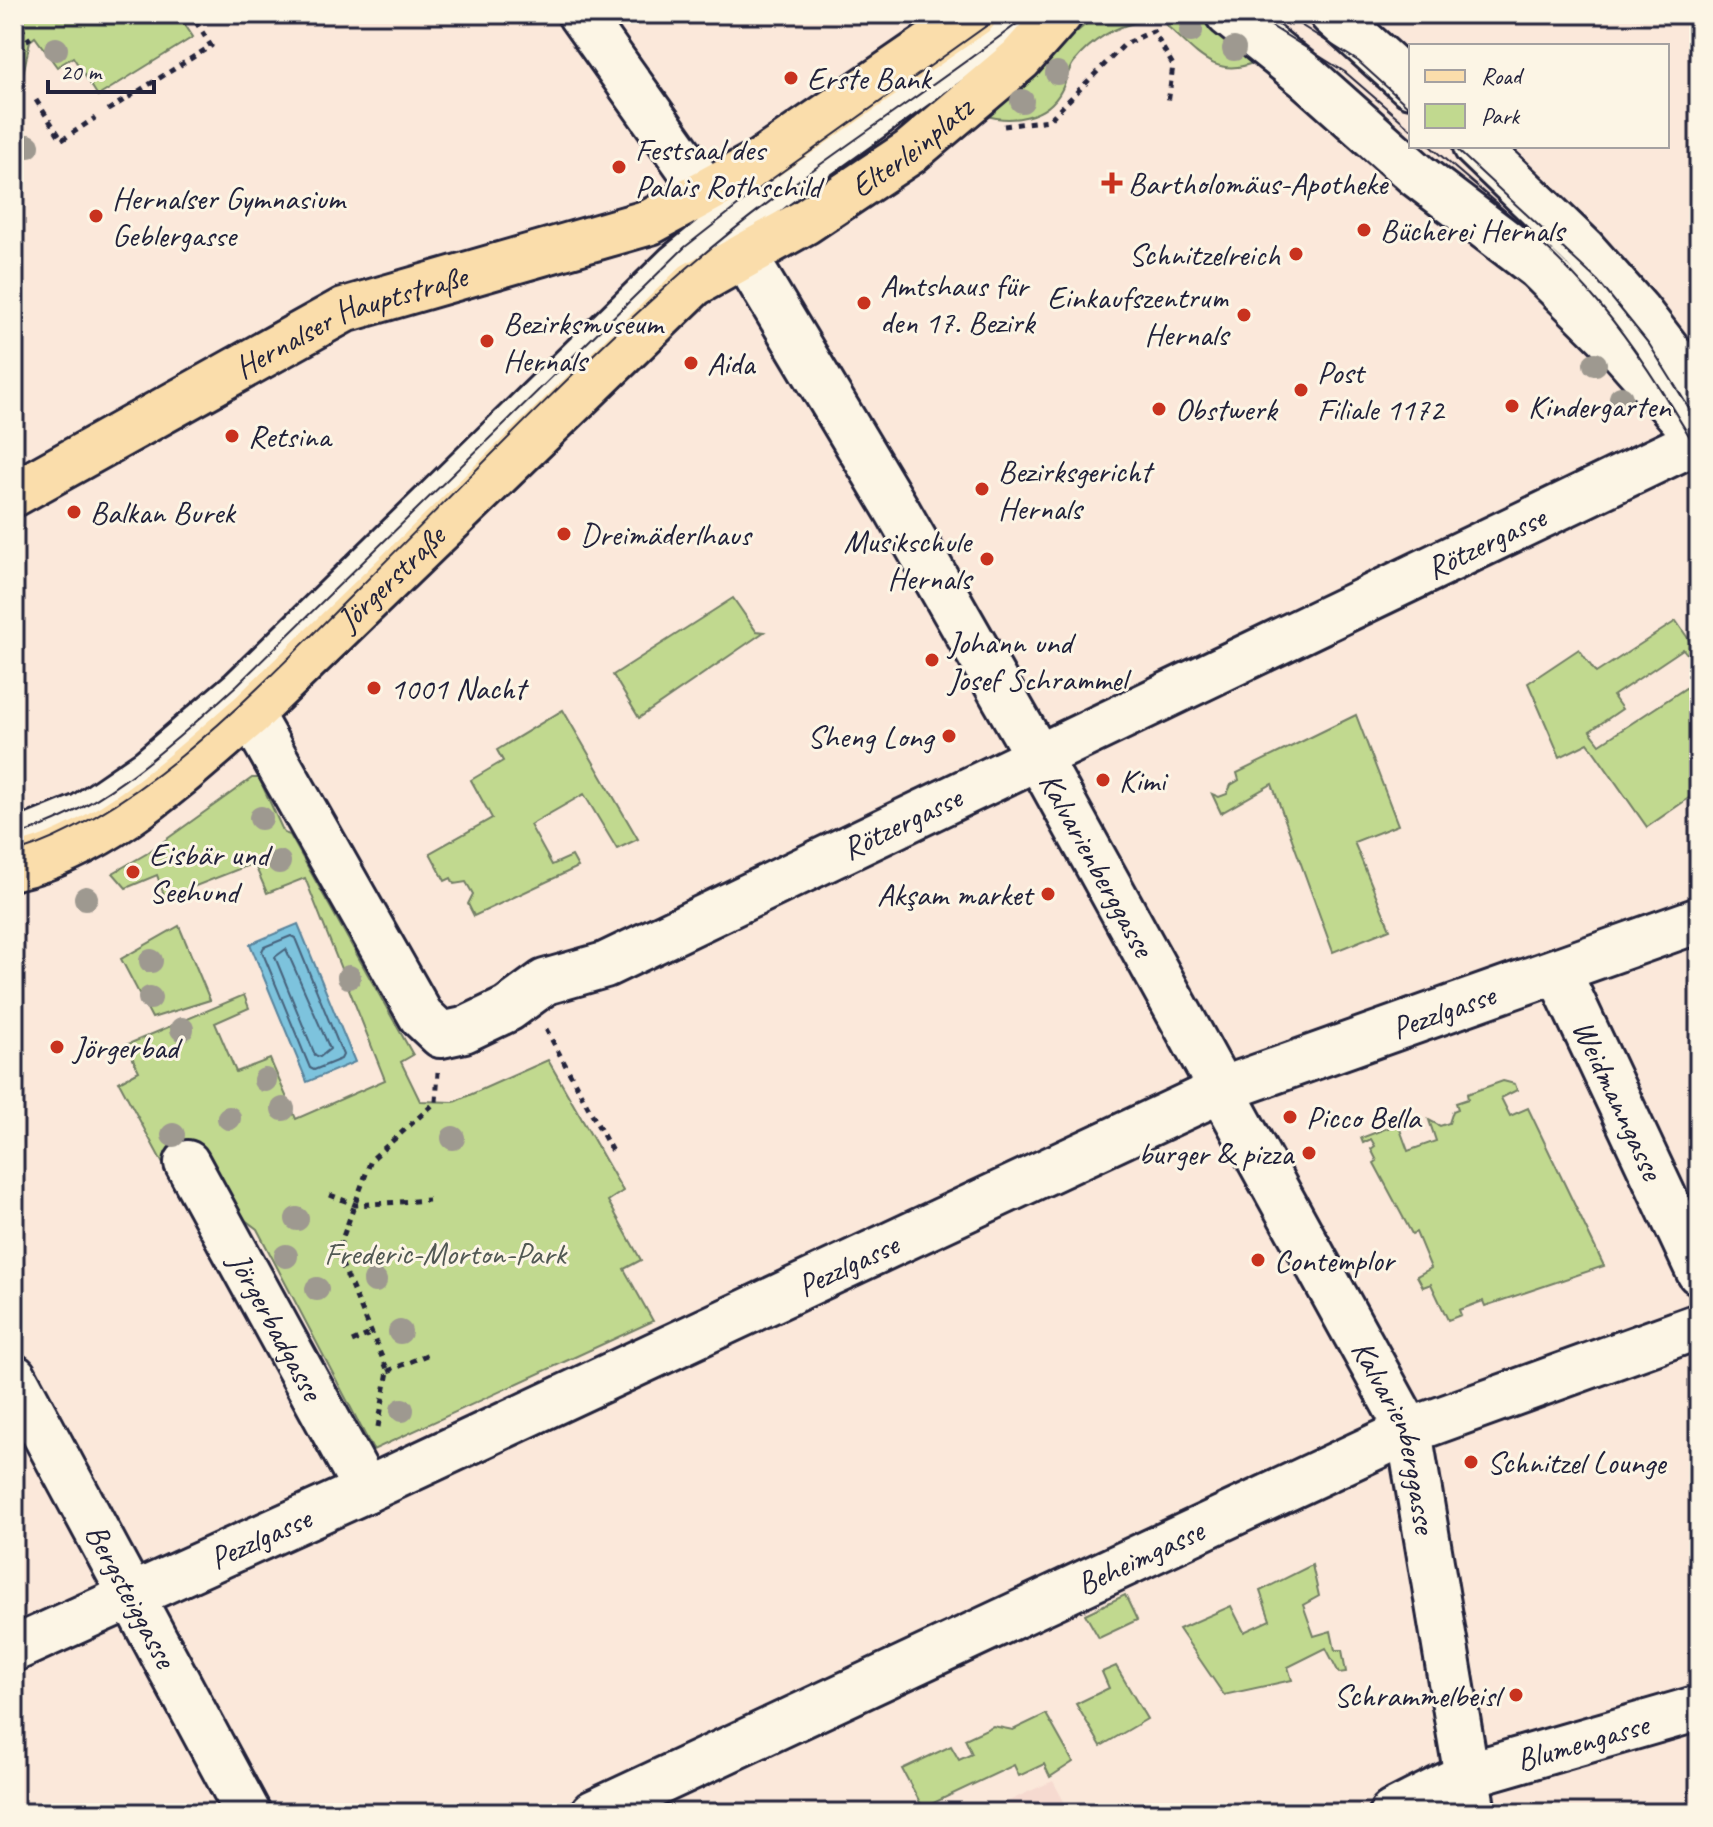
<svg xmlns="http://www.w3.org/2000/svg" width="1713" height="1827" font-family="Caveat,sans-serif">
<style>
.built{fill:#f6dad0}
.green{fill:#c1d98f;stroke:#727e65;stroke-width:2}
.water{fill:#7dc3dd;stroke:#59839c;stroke-width:2}
.lines{fill:none;stroke-linecap:round;stroke-linejoin:round}
.shore{stroke:#46627c;stroke-width:2}
.minor-casing{stroke:#22223b;stroke-width:50}
.major-casing{stroke:#22223b;stroke-width:50}
.path{stroke:#22223b;stroke-width:5;stroke-dasharray:6 6;stroke-linecap:butt}
.minor{stroke:#fcf5e5;stroke-width:44}
.major{stroke:#faddab;stroke-width:44}
.tram{stroke:#22223b;stroke-width:2}
.tree{fill:#9e9990}
.poi-dot{fill:#c8321e;stroke:#fcf5e5;stroke-width:3}
.labels{text-anchor:middle;stroke-width:6;stroke-linejoin:round;paint-order:stroke}
.poi-label{font-size:32px;fill:#22223b;stroke:#fcf5e5;text-anchor:start}
.street-label{font-size:32px;fill:#22223b;stroke:#fcf5e5}
.park-label{font-size:32px;fill:#525954;stroke:#fcf5e5}
</style>
<rect width="100%" height="100%" fill="#fbe8da"/>
<filter id="ink" filterUnits="userSpaceOnUse"><feTurbulence type="fractalNoise" baseFrequency=".0125" numOctaves="2"/><feDisplacementMap in="SourceGraphic" scale="16" xChannelSelector="R" yChannelSelector="G"/><feConvolveMatrix kernelMatrix="1 2 1 2 8 2 1 2 1" color-interpolation-filters="sRGB"/></filter>
<g filter="url(#ink)">
<!-- built -->
<polygon class="built" points="1053,1781 1070,1813 984,1813 1028,1792"/>
<!-- green -->
<g class="green">
<polygon points="14,14 178,14 193,37 98,96 73,57 57,67 35,37 30,41 16,108"/>
<path d="M1098,14H1144L1142,21C1116,26 1092,40 1074,62C1068,69 1066,82 1061,91C1047,118 1011,124 984,115L983,111Z"/>
<path d="M1172,14H1196L1257,61C1215,81 1196,51 1166,25Z"/>
<polygon points="733,598 756,631 764,632 639,718 613,675"/>
<polygon points="1676,621 1699,654 1699,669 1683,649 1613,696 1622,709 1590,731 1600,744 1695,682 1699,701 1690,707 1699,722 1699,791 1647,827 1588,743 1560,757 1528,683 1579,649 1596,673"/>
<polygon points="563,710 638,839 617,849 584,794 530,825 552,865 572,856 578,867 474,916 468,904 473,894 466,882 454,884 451,878 445,881 430,853 492,818 471,780 503,761 497,750"/>
<polygon points="1356,715 1398,825 1354,842 1390,929 1333,952 1272,784 1221,813 1212,794 1219,797 1227,794 1231,785 1239,780 1237,773"/>
<polygon points="252,778 259,778 284,833 290,835 413,1055 401,1062 420,1101 454,1102 548,1060 623,1191 608,1201 641,1260 624,1269 653,1321 373,1450 257,1229 228,1207 195,1146 163,1164 119,1082 139,1071 126,1045 244,995 249,1008 215,1023 236,1072 270,1059 296,1119 385,1080 305,878 267,893 254,863 165,898 157,875 126,888 113,873 146,854"/>
<polygon points="179,926 210,1000 152,1018 121,959"/>
<polygon points="1503,1081 1515,1084 1517,1090 1501,1098 1510,1116 1528,1108 1604,1266 1485,1306 1483,1301 1459,1310 1461,1315 1448,1320 1431,1284 1423,1287 1417,1276 1431,1268 1416,1232 1412,1234 1374,1163 1377,1161 1371,1149 1375,1146 1371,1139 1363,1143 1361,1138 1398,1124 1408,1151 1436,1141 1429,1120 1440,1126 1449,1123 1453,1111 1458,1109 1456,1103 1468,1099 1467,1094"/>
<polygon points="1312,1565 1319,1596 1303,1605 1314,1636 1331,1631 1335,1650 1342,1650 1346,1672 1339,1673 1326,1648 1288,1667 1292,1680 1224,1695 1179,1629 1231,1606 1244,1632 1270,1620 1260,1591"/>
<polygon points="1125,1595 1137,1620 1099,1638 1085,1614"/>
<polygon points="1116,1666 1147,1719 1101,1746 1076,1704 1109,1688 1102,1672"/>
<polygon points="1046,1714 1073,1762 1050,1777 1044,1764 1019,1776 1014,1765 923,1808 902,1769 951,1746 959,1760 972,1754 965,1739 993,1726 1013,1730"/>
</g>
<!-- water -->
<polygon class="water" points="298,924 355,1062 307,1082 250,944"/>
<g class="lines">
<!-- shore -->
<g class="shore">
<polygon points="291,936 295,938 343,1055 341,1059 314,1070 310,1068 262,951 264,947"/>
<polygon points="286,949 330,1049 320,1057 315,1055 275,957"/>
</g>
<defs>
<g id="minor">
<path id="s1" d="M580,14L707,193L897,510L1037,755L1409,1431L1473,1813"/>
<polyline points="1228,14 1308,78 1417,175 1538,267 1618,346 1699,437"/>
<polyline points="1332,14 1411,85"/>
<polyline points="1476,146 1583,249 1637,310 1677,362 1697,427"/>
<path id="s2" d="M250,714L421,1016L441,1035L464,1030L508,1009L545,982L605,965L1699,440"/>
<polyline points="14,844 83,816 150,770 242,691 678,265 777,185 1016,14"/>
<path id="s3" d="M1558,971L1699,1272"/>
<path id="s4" d="M187,1163L366,1490"/>
<path id="s5" d="M14,1377L248,1813"/>
<path id="s6" d="M14,1649L366,1490L1221,1090L1699,920"/>
<path id="s7" d="M593,1813L1409,1431L1699,1326"/>
<path id="s8" d="M1392,1813L1467,1775L1699,1708"/>
</g>
<g id="major">
<path id="s9" d="M14,494L344,310L650,222L760,162L975,14"/>
<path id="s10" d="M14,867C106,847 181,773 250,714L694,284L805,222L910,152L1020,59L1060,14"/>
</g>
</defs>
<!-- minor casing -->
<use href="#minor" class="minor-casing"/>
<!-- major casing -->
<use href="#major" class="major-casing"/>
<!-- path -->
<g class="path">
<polyline points="14,17 30,41"/>
<polyline points="36,100 62,140 95,118"/>
<polyline points="108,110 211,46 191,14"/>
<polyline points="1004,126 1049,120 1125,44 1153,31 1173,65 1168,104"/>
<polyline points="546,1029 614,1155"/>
<polyline points="330,1195 356,1205 429,1200"/>
<polyline points="352,1342 372,1333"/>
<polyline points="388,1371 429,1354"/>
<polyline points="378,1427 388,1371 337,1253 371,1160 436,1102 438,1072"/>
</g>
<!-- minor -->
<use href="#minor" class="minor"/>
<!-- major -->
<use href="#major" class="major"/>
<!-- tram -->
<g class="tram">
<polyline points="1252,14 1345,72 1411,129"/>
<polyline points="1283,14 1358,61 1411,109"/>
<path d="M1430,146C1487,197 1551,245 1600,305C1638,350 1668,401 1699,452"/>
<polyline points="1453,146 1598,281 1649,344 1699,424"/>
<path d="M14,836C101,812 171,744 237,685L685,247L772,179L1003,14"/>
<path d="M14,853C144,813 264,682 359,588C458,489 555,388 658,294C773,188 906,109 1030,14"/>
</g>
</g>
<!-- trees -->
<g class="tree">
<circle cx="1191" cy="31" r="12"/>
<circle cx="56" cy="49" r="12"/>
<circle cx="1234" cy="49" r="12"/>
<circle cx="1057" cy="73" r="12"/>
<circle cx="1022" cy="101" r="12"/>
<circle cx="28" cy="146" r="12"/>
<circle cx="1595" cy="364" r="12"/>
<circle cx="1621" cy="398" r="12"/>
<circle cx="261" cy="818" r="12"/>
<circle cx="279" cy="862" r="12"/>
<circle cx="86" cy="898" r="12"/>
<circle cx="151" cy="961" r="12"/>
<circle cx="349" cy="977" r="12"/>
<circle cx="150" cy="998" r="12"/>
<circle cx="182" cy="1029" r="12"/>
<circle cx="265" cy="1080" r="12"/>
<circle cx="283" cy="1109" r="12"/>
<circle cx="229" cy="1118" r="12"/>
<circle cx="173" cy="1135" r="12"/>
<circle cx="453" cy="1138" r="12"/>
<circle cx="297" cy="1219" r="12"/>
<circle cx="286" cy="1256" r="12"/>
<circle cx="375" cy="1281" r="12"/>
<circle cx="317" cy="1289" r="12"/>
<circle cx="400" cy="1332" r="12"/>
<circle cx="402" cy="1410" r="12"/>
</g>
</g>
<!-- markers -->
<g class="poi-dot">
<circle cx="791" cy="78" r="8"/>
<circle cx="619" cy="167" r="8"/>
<path d="M1108 171h8v8h8v8h-8v8h-8v-8h-8v-8h8z"/>
<circle cx="96" cy="216" r="8"/>
<circle cx="1364" cy="230" r="8"/>
<circle cx="1296" cy="254" r="8"/>
<circle cx="864" cy="303" r="8"/>
<circle cx="1244" cy="315" r="8"/>
<circle cx="487" cy="341" r="8"/>
<circle cx="691" cy="363" r="8"/>
<circle cx="1301" cy="390" r="8"/>
<circle cx="1512" cy="406" r="8"/>
<circle cx="1159" cy="409" r="8"/>
<circle cx="232" cy="436" r="8"/>
<circle cx="982" cy="489" r="8"/>
<circle cx="74" cy="512" r="8"/>
<circle cx="564" cy="534" r="8"/>
<circle cx="987" cy="559" r="8"/>
<circle cx="932" cy="660" r="8"/>
<circle cx="374" cy="688" r="8"/>
<circle cx="949" cy="736" r="8"/>
<circle cx="1103" cy="780" r="8"/>
<circle cx="133" cy="872" r="8"/>
<circle cx="1048" cy="894" r="8"/>
<circle cx="57" cy="1047" r="8"/>
<circle cx="1290" cy="1117" r="8"/>
<circle cx="1309" cy="1153" r="8"/>
<circle cx="1258" cy="1260" r="8"/>
<circle cx="1471" cy="1462" r="8"/>
<circle cx="1516" cy="1695" r="8"/>
</g>
<g class="labels">
<!-- poi labels -->
<g class="poi-label">
<text x="807" y="89">Erste Bank</text>
<text x="635" y="160">Festsaal des<tspan x="635" dy="37">Palais Rothschild</tspan></text>
<text x="1128" y="194">Bartholomäus-Apotheke</text>
<text x="112" y="209">Hernalser Gymnasium<tspan x="112" dy="37">Geblergasse</tspan></text>
<text x="1380" y="241">Bücherei Hernals</text>
<text x="1280" y="265" text-anchor="end">Schnitzelreich</text>
<text x="880" y="296">Amtshaus für<tspan x="880" dy="37">den 17. Bezirk</tspan></text>
<text x="1228" y="308" text-anchor="end">Einkaufszentrum<tspan x="1228" dy="37">Hernals</tspan></text>
<text x="503" y="334">Bezirksmuseum<tspan x="503" dy="37">Hernals</tspan></text>
<text x="707" y="374">Aida</text>
<text x="1317" y="383">Post<tspan x="1317" dy="37">Filiale 1172</tspan></text>
<text x="1528" y="417">Kindergarten</text>
<text x="1175" y="420">Obstwerk</text>
<text x="248" y="447">Retsina</text>
<text x="998" y="482">Bezirksgericht<tspan x="998" dy="37">Hernals</tspan></text>
<text x="90" y="523">Balkan Burek</text>
<text x="580" y="545">Dreimäderlhaus</text>
<text x="971" y="552" text-anchor="end">Musikschule<tspan x="971" dy="37">Hernals</tspan></text>
<text x="948" y="653">Johann und<tspan x="948" dy="37">Josef Schrammel</tspan></text>
<text x="390" y="699">1001 Nacht</text>
<text x="933" y="747" text-anchor="end">Sheng Long</text>
<text x="1119" y="791">Kimi</text>
<text x="149" y="865">Eisbär und<tspan x="149" dy="37">Seehund</tspan></text>
<text x="1032" y="905" text-anchor="end">Akşam market</text>
<text x="73" y="1058">Jörgerbad</text>
<text x="1306" y="1128">Picco Bella</text>
<text x="1293" y="1164" text-anchor="end">burger &amp; pizza</text>
<text x="1274" y="1271">Contemplor</text>
<text x="1487" y="1473">Schnitzel Lounge</text>
<text x="1500" y="1706" text-anchor="end">Schrammelbeisl</text>
</g>
<!-- street labels -->
<g class="street-label">
<text dy="11" stroke="none"><textPath href="#s10" startOffset="1160">Elterleinplatz</textPath></text>
<text dy="11" stroke="none"><textPath href="#s9" startOffset="380">Hernalser Hauptstraße</textPath></text>
<text dy="11" stroke="none"><textPath href="#s2" startOffset="1532">Rötzergasse</textPath></text>
<text dy="11" stroke="none"><textPath href="#s10" startOffset="480">Jörgerstraße</textPath></text>
<text dy="11" stroke="none"><textPath href="#s2" startOffset="884">Rötzergasse</textPath></text>
<text dy="11" stroke="none"><textPath href="#s1" startOffset="996">Kalvarienberggasse</textPath></text>
<text dy="11" stroke="none"><textPath href="#s6" startOffset="1566">Pezzlgasse</textPath></text>
<text dy="11" stroke="none"><textPath href="#s3" startOffset="142">Weidmanngasse</textPath></text>
<text dy="11" stroke="none"><textPath href="#s6" startOffset="918">Pezzlgasse</textPath></text>
<text dy="11" stroke="none"><textPath href="#s4" startOffset="186">Jörgerbadgasse</textPath></text>
<text dy="11" stroke="none"><textPath href="#s1" startOffset="1644">Kalvarienberggasse</textPath></text>
<text dy="11" stroke="none"><textPath href="#s6" startOffset="270">Pezzlgasse</textPath></text>
<text dy="11" stroke="none"><textPath href="#s7" startOffset="604">Beheimgasse</textPath></text>
<text dy="11" stroke="none"><textPath href="#s5" startOffset="248">Bergsteiggasse</textPath></text>
<text dy="11" stroke="none"><textPath href="#s8" startOffset="204">Blumengasse</textPath></text>
</g>
<!-- park labels -->
<g class="park-label">
<text x="445" y="1264">Frederic-Morton-Park</text>
</g>
</g>
<!-- margin -->
<rect width="1713" height="1827" fill="none" stroke="#fcf5e5" stroke-width="48"/>
<rect x="24" y="24" width="1665" height="1779" fill="none" stroke="#22223b" stroke-width="3" filter="url(#ink)"/>
<!-- legend -->
<rect x="1409" y="44" width="260" height="104" fill="#fcf5e5" stroke="#a5a1a1" stroke-width="2"/>
<rect x="1425" y="70" width="40" height="12" fill="#faddab" stroke="#a5a1a1" stroke-width="2"/>
<text x="1481" y="84" font-size="24" fill="#22223b">Road</text>
<rect x="1425" y="104" width="40" height="24" fill="#c1d98f" stroke="#a5a1a1" stroke-width="2"/>
<text x="1481" y="124" font-size="24" fill="#22223b">Park</text>
<!-- scale -->
<path d="M48 80v12h106v-12" fill="none" stroke="#22223b" stroke-width="4"/>
<text x="60" y="80" font-size="24" fill="#22223b" stroke="#fcf5e5" stroke-width="6" paint-order="stroke">20 m</text>
</svg>
